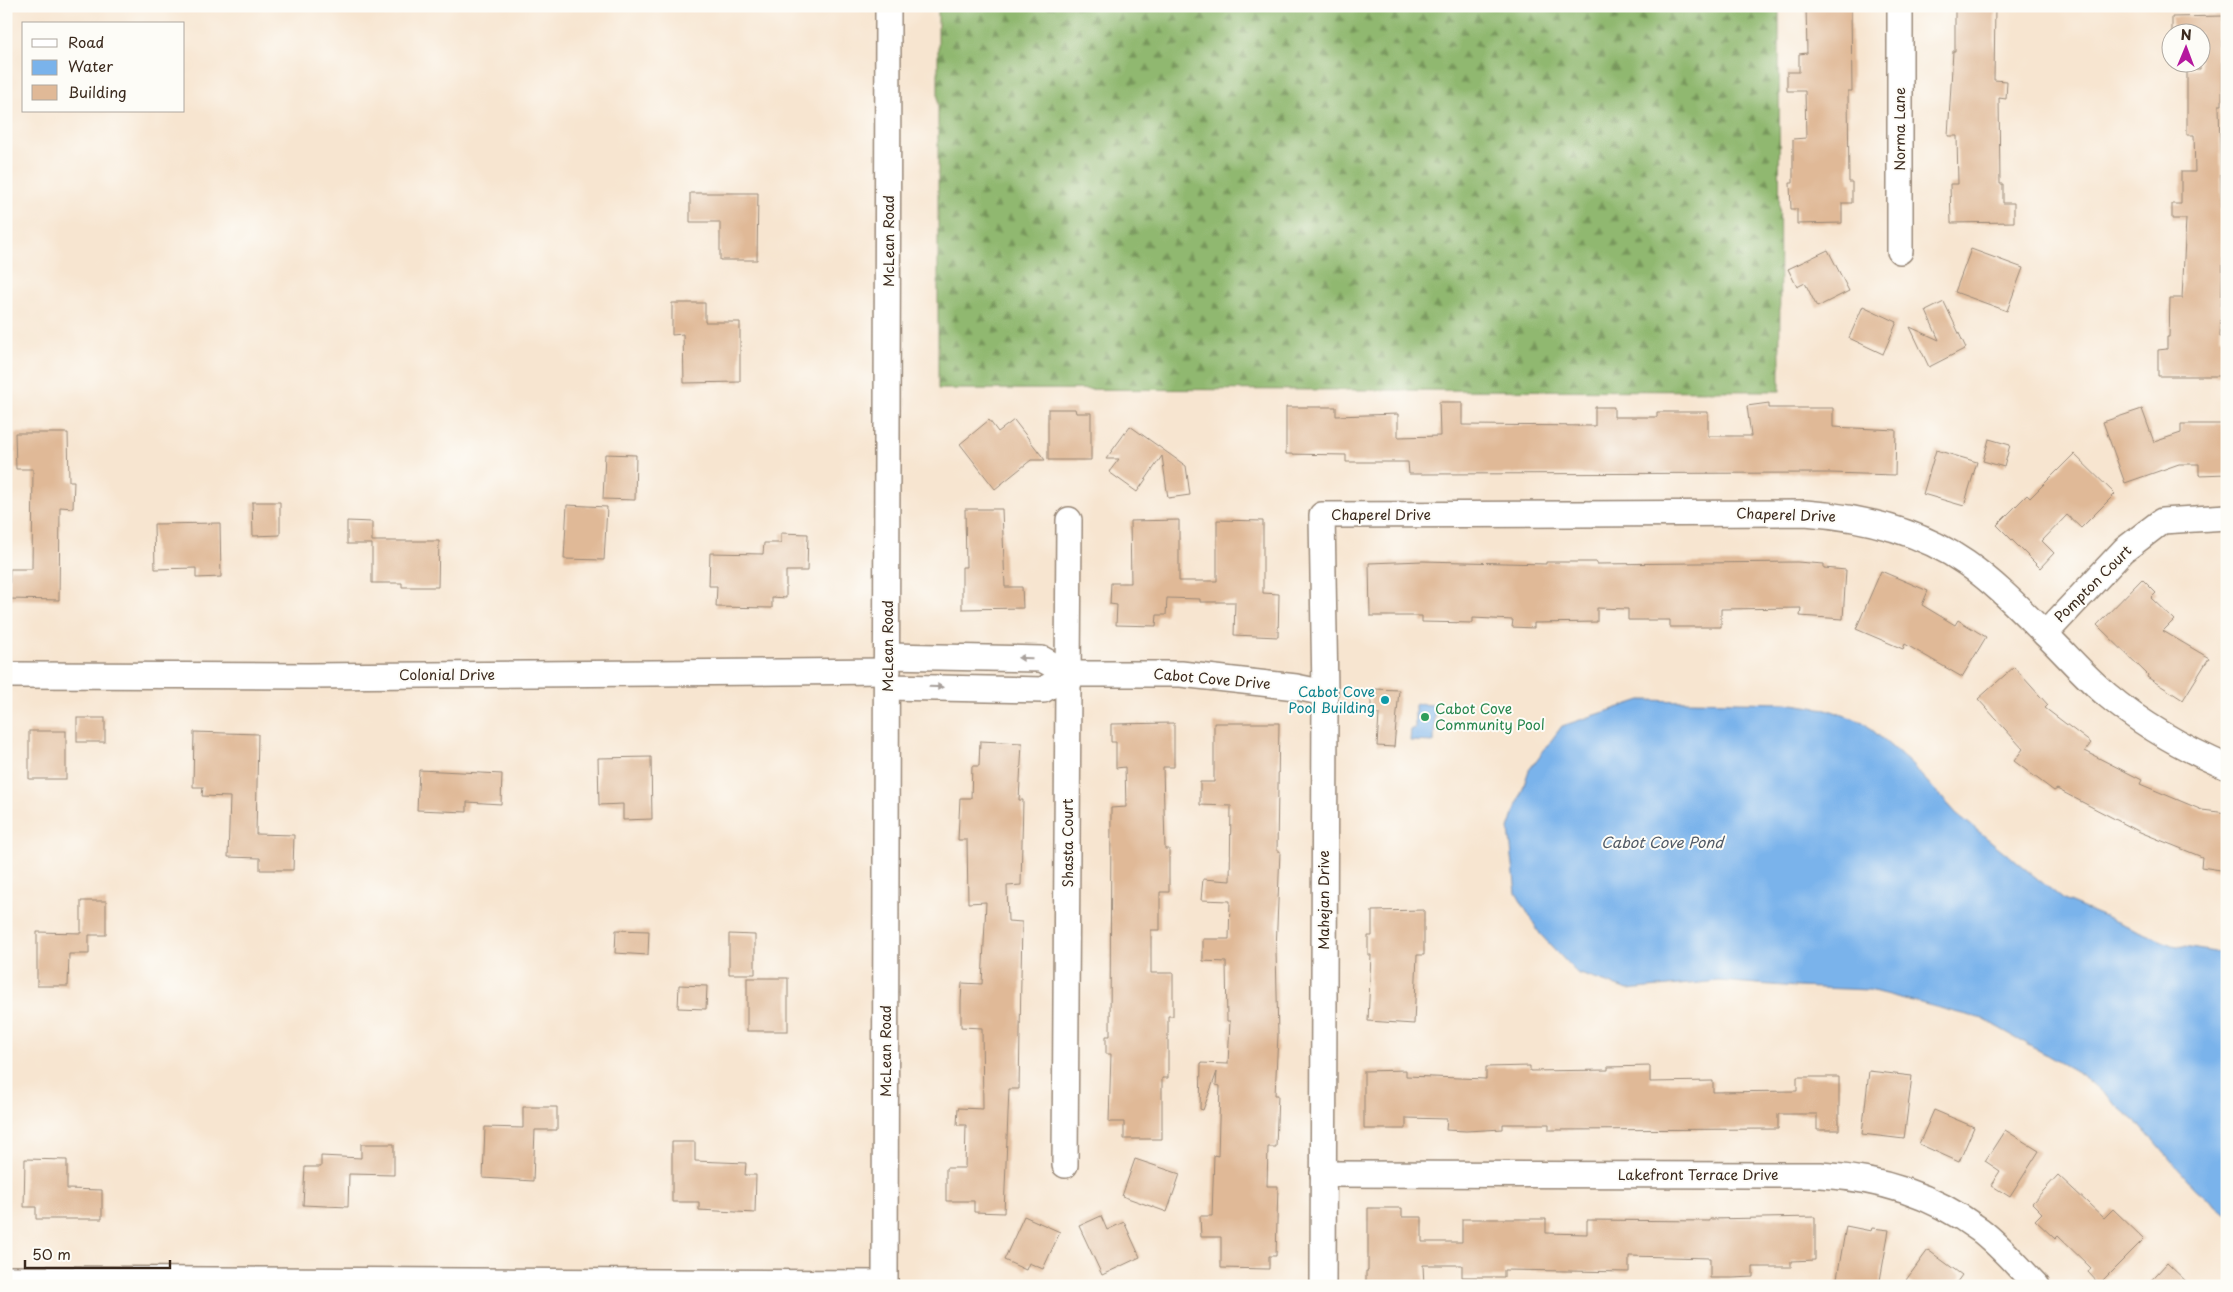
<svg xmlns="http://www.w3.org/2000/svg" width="2233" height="1292" font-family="'Playpen Sans',sans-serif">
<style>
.forest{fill:url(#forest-firs);stroke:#667146}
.water{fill:#7ab3eb;stroke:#5a6e84}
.building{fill:#e0b997}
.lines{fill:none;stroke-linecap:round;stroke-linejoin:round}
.minor-casing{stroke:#987;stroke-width:28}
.minor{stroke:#fff;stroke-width:25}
.oneway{fill:#a79f9a}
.culture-dot{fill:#0f9aa8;stroke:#fdfcf7;stroke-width:2}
.leisure-dot{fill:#2e9e5b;stroke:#fdfcf7;stroke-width:2}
.labels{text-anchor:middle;stroke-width:4;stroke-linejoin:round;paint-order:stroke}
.street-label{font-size:14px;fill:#3b2a1e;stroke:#fdfcf7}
.culture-label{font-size:14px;fill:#0d838f;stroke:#fdfcf7;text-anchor:end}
.leisure-label{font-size:14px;fill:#27864d;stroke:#fdfcf7;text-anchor:start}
.water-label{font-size:15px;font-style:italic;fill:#515a66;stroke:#fdfcf7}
</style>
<defs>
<pattern id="forest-firs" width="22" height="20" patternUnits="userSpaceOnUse" patternTransform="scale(1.25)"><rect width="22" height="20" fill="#90b86f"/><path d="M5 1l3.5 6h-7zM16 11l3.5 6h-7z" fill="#77965b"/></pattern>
</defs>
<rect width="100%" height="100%" fill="#fdfcf7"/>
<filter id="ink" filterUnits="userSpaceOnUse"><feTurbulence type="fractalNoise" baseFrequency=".02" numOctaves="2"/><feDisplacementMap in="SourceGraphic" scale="10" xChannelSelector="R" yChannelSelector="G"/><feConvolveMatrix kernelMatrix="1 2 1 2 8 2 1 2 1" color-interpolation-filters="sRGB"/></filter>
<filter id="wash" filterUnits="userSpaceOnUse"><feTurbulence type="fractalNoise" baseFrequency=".0096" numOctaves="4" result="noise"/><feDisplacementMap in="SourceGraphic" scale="20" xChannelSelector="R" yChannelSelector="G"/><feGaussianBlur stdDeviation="1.12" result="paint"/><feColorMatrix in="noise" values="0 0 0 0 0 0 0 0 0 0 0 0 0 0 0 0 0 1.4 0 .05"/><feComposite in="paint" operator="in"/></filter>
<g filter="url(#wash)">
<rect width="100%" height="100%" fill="#f7e5d0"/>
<!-- forest -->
<polygon class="forest" points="938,6 1779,6 1780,391 938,389"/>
<!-- water -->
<g class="water">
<polygon points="1641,700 1786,703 1826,709 1863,722 1910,763 1957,814 2064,900 2172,945 2227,954 2227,1215 2195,1188 2141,1126 2082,1075 1983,1019 1869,990 1797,987 1719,981 1628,990 1577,973 1540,934 1516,893 1509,829 1529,770 1562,726"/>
<polygon points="1415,704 1435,705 1434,742 1410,741 1411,729 1415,729"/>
</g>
<g id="blocks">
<!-- building -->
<g class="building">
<polygon points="1806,6 1851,6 1852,91 1848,91 1849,182 1852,182 1852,203 1842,203 1842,223 1797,224 1797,209 1791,209 1790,183 1793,183 1793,139 1806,138 1805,91 1787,91 1787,72 1799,72 1799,54 1807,53"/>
<polygon points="1955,6 1995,6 1994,80 2007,81 2006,99 1999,98 2000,184 2003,184 2003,203 2014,203 2014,222 1951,223 1950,184 1958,184 1957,136 1948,136 1953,51 1955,51"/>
<polygon points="2223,16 2222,105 2219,105 2222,230 2224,230 2220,337 2224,337 2224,376 2158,376 2158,350 2167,349 2167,337 2169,337 2170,298 2182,298 2186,219 2172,219 2172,204 2181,204 2181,172 2195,172 2194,135 2187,135 2187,69 2200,69 2200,32 2172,32 2172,17"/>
<polygon points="690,193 758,193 757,260 720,260 720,222 690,222"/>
<polygon points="1971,249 2023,268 2007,311 1955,292"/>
<polygon points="1828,250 1849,291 1817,307 1805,283 1797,287 1788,269"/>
<polygon points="1944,302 1966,348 1929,367 1910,327 1939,340 1926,311"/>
<polygon points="672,303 705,303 705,322 740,322 740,382 684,383 683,334 672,335"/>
<polygon points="1863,306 1897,322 1883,354 1849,338"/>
<polygon points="1439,402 1462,402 1462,425 1595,426 1595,407 1614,407 1614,417 1657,417 1657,412 1708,412 1708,436 1751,436 1747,406 1769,403 1769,408 1833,408 1833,427 1896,430 1895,475 1831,473 1409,474 1408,462 1346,462 1346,455 1286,454 1286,407 1336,407 1336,416 1398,414 1398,437 1440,436"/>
<polygon points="1048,409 1075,409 1076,413 1091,413 1091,460 1048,460"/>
<polygon points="2142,409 2154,442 2181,433 2181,424 2224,424 2227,474 2199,475 2199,464 2179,464 2125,483 2103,422"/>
<polygon points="989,420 998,432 1014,420 1045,460 1031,460 995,489 960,444"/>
<polygon points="1130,426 1186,466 1190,495 1168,498 1162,456 1137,492 1109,472 1119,459 1106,459"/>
<polygon points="15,433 68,433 69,481 74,481 73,508 60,507 59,600 9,599 10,569 32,569 33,469 16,469"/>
<polygon points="1989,439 2010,445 2004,467 1983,461"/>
<polygon points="1936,450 1977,462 1964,506 1923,494"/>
<polygon points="605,454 636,455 635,500 603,499"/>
<polygon points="2074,454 2115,494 2081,528 2067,515 2042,541 2054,553 2040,568 1997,525 2027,495 2030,498"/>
<polygon points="252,502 280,502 280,535 253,536"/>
<polygon points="567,505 607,507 604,560 564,559"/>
<polygon points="965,509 1002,509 1005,587 1022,587 1023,608 962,609 962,567 966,567"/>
<polygon points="1179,520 1179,581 1217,581 1217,520 1263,521 1263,593 1279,594 1278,637 1234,635 1235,602 1200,602 1200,599 1167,598 1166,615 1157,615 1156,626 1116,625 1117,605 1110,604 1111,583 1131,583 1130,521"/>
<polygon points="347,521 372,522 372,541 439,541 438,587 402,587 402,583 372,583 372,544 347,544"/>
<polygon points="220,523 221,577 196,578 196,568 155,569 154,524"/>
<polygon points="781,533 808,534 807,571 786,571 786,598 772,597 772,608 716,607 717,586 709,586 710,553 763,554 764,543 781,543"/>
<polygon points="1423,561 1546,564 1546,562 1597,562 1597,564 1797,562 1824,564 1824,568 1846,570 1843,619 1800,616 1801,608 1721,609 1721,627 1670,627 1670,620 1628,620 1628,609 1597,608 1597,622 1534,623 1534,628 1512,627 1513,620 1473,618 1473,623 1422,622 1422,616 1370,616 1369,563"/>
<polygon points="1881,571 1928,591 1922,605 1955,625 1958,620 1986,637 1962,677 1905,644 1903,649 1856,629"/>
<polygon points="2142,579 2156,593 2151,598 2174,620 2163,631 2209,658 2183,700 2147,677 2148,675 2097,625"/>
<polygon points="2014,667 2048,705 2045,708 2091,743 2085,751 2142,780 2140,784 2202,810 2227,813 2227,871 2201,867 2202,857 2140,832 2057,789 2054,791 2014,761 2023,749 1978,699"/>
<polygon points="1375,689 1399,690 1394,747 1377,746 1379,714 1374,714 1374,708 1371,708 1371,691 1375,691"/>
<rect x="77" y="718" width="28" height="24"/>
<polygon points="1174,723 1174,767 1163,767 1165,849 1169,849 1169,892 1160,892 1160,930 1151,930 1151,973 1173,973 1173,1016 1168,1016 1168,1078 1162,1078 1162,1139 1124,1139 1124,1122 1109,1122 1111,1054 1106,1054 1106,1036 1110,1036 1111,808 1126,807 1125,767 1116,768 1116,742 1111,742 1111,724"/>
<polygon points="1214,723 1279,723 1277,851 1280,851 1276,951 1278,1035 1275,1095 1278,1095 1276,1147 1268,1147 1267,1186 1278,1186 1276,1256 1269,1256 1269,1269 1221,1268 1221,1237 1201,1237 1200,1216 1212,1216 1214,1155 1218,1156 1220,1086 1216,1085 1217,1072 1203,1110 1200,1109 1201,1063 1228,1064 1230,1021 1227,1021 1226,962 1203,961 1203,939 1229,939 1230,901 1201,900 1203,879 1230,881 1231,806 1200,805 1200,782 1214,782"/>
<rect x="29" y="731" width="37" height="48"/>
<polygon points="194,732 258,734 256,834 294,835 293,870 260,870 260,858 228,857 230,797 202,796 203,787 193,787"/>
<polygon points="980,741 1022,743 1019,800 1023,800 1021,885 1007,886 1008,921 1022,922 1019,1089 1009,1089 1004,1213 974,1212 974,1201 946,1201 946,1168 965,1168 966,1125 957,1125 958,1108 983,1109 982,1028 961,1027 961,1001 962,983 982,984 986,902 968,903 967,840 958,840 960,798 971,798 972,766 979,766"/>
<polygon points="651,757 652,819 623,820 623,804 599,805 598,758"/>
<polygon points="419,770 502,774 501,804 467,802 467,812 417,810"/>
<polygon points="81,901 106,901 106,935 89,935 89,954 69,954 68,986 37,986 37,932 81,933"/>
<polygon points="1424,910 1424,955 1417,955 1414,1024 1368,1021 1371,955 1368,955 1368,936 1372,936 1372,911"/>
<polygon points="616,930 649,931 648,955 615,953"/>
<polygon points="729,934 755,935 755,974 729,974"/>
<rect x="747" y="978" width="41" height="53"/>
<polygon points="679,985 707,986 706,1009 678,1008"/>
<polygon points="1530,1066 1530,1071 1608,1070 1608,1067 1650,1066 1650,1082 1713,1081 1713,1092 1797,1091 1797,1077 1839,1077 1839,1130 1817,1130 1817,1114 1778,1114 1778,1129 1549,1130 1549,1124 1503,1124 1503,1129 1466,1131 1446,1130 1447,1119 1406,1118 1406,1129 1364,1129 1364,1071 1406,1070 1406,1076 1486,1079 1486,1067"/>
<polygon points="1869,1071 1912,1076 1904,1139 1862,1134"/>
<polygon points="523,1107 557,1107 557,1130 535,1130 533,1181 483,1178 485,1127 523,1128"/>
<polygon points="1934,1110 1974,1127 1959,1162 1919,1144"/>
<polygon points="2005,1130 2039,1151 2010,1197 1991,1185 2000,1171 1985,1161"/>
<polygon points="672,1142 695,1142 695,1161 746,1163 745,1175 756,1175 755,1213 699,1210 699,1202 672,1202"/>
<polygon points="361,1144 394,1144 394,1175 349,1174 348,1207 303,1205 305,1167 321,1167 321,1156 361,1158"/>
<polygon points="25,1159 67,1160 67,1189 102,1190 102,1219 36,1219 36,1207 24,1207"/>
<polygon points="1135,1159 1180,1174 1167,1212 1122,1196"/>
<polygon points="2058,1175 2104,1218 2113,1209 2144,1239 2099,1284 2088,1272 2091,1268 2058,1236 2055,1239 2035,1220 2042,1213 2032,1203"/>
<polygon points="1368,1208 1402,1208 1402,1217 1422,1217 1422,1242 1462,1242 1462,1219 1546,1219 1546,1233 1587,1234 1587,1220 1710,1221 1710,1219 1815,1217 1815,1260 1791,1261 1791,1267 1753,1267 1753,1277 1733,1278 1710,1278 1710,1258 1629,1256 1629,1272 1504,1270 1504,1277 1462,1277 1462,1265 1423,1265 1424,1286 1366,1286 1366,1271 1368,1271"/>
<polygon points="1024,1216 1060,1232 1043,1269 1029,1263 1026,1270 1004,1260"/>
<polygon points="1101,1216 1107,1230 1124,1222 1140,1257 1102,1275 1079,1226"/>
<polygon points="1846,1226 1871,1231 1872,1228 1889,1230 1879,1286 1836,1284"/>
<polygon points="1928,1250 1962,1275 1954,1286 1915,1286 1906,1280"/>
<polygon points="2167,1263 2191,1286 2146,1286"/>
</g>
</g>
</g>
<g filter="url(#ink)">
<use href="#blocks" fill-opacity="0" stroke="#987" stroke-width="1"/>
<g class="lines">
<defs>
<g id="minor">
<polyline points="1900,251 1900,6"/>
<polyline points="2045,634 2124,550 2162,521 2227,517"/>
<polyline points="888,656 1042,659 1069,674"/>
<polyline points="6,675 309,676 888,671"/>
<polyline points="887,687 1043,690 1069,674 1181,674 1296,687 1325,693"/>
<polyline points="1065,1165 1069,520"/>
<path d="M1323,1174L1821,1175C1881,1179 1931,1194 1980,1230C2001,1246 2019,1268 2037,1286"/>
<polyline points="6,1279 885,1283"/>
<polyline points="885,1286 888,6"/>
<path d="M1323,1286L1325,693L1322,515L1805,513C1861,517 1919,530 1966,563C1995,583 2020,609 2045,634C2066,654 2085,677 2107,695C2144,726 2183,748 2227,767"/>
</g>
</defs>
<!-- minor casing -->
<use href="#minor" class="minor-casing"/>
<!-- minor -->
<use href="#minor" class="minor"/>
</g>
<!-- one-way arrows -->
<defs><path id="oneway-solid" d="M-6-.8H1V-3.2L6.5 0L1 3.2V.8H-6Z" transform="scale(1.25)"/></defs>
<g class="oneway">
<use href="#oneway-solid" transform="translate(1025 658) rotate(-178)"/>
<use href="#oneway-solid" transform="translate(936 687) rotate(1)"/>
</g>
</g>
<!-- markers -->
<circle class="culture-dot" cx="1385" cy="700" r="5"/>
<circle class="leisure-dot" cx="1425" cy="717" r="5"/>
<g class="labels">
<!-- street labels -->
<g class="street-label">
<text transform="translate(1900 129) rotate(-90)" y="5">Norma Lane</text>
<text transform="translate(889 241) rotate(-90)" y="5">McLean Road</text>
<text x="1381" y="520">Chaperel Drive</text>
<text transform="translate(1786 515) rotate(2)" y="5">Chaperel Drive</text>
<text transform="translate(2093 584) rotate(-45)" y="5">Pompton Court</text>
<text transform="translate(888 646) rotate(-90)" y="5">McLean Road</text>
<text x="447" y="680">Colonial Drive</text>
<text transform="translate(1212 679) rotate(5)" y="5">Cabot Cove Drive</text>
<text transform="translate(1068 843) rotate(-90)" y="5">Shasta Court</text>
<text transform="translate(1324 900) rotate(-90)" y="5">Mahejan Drive</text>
<text transform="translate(886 1051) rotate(-90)" y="5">McLean Road</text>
<text x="1698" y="1180">Lakefront Terrace Drive</text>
</g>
<!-- culture labels -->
<g class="culture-label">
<text x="1375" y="697">Cabot Cove<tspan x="1375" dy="16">Pool Building</tspan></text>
</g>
<!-- leisure labels -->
<g class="leisure-label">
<text x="1435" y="714">Cabot Cove<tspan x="1435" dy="16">Community Pool</tspan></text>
</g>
<!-- water labels -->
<g class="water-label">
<text x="1662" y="848">Cabot Cove Pond</text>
</g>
</g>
<!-- margin -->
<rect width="2233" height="1292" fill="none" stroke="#fdfcf7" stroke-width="25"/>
<!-- legend -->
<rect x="22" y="22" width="162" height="90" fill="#fdfcf7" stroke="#afa8a0"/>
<rect x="32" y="39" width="25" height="8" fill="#ffffff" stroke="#afa8a0"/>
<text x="68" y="48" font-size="15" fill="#3b2a1e">Road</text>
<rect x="32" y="60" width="25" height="15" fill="#7ab3eb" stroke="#afa8a0"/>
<text x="68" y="72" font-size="15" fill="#3b2a1e">Water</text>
<rect x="32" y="85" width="25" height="15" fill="#e0b997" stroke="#afa8a0"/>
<text x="68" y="98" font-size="15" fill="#3b2a1e">Building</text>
<!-- north arrow -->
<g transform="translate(2186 48) rotate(1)"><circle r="24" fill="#fdfcf7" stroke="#afa8a0"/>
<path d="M0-4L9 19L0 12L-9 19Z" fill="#b5179e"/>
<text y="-8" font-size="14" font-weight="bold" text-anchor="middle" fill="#3b2a1e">N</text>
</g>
<!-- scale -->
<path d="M25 1260v8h145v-8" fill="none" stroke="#3b2a1e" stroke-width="2.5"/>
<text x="32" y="1260" font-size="15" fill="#3b2a1e" stroke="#fdfcf7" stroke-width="4" paint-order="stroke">50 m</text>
</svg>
